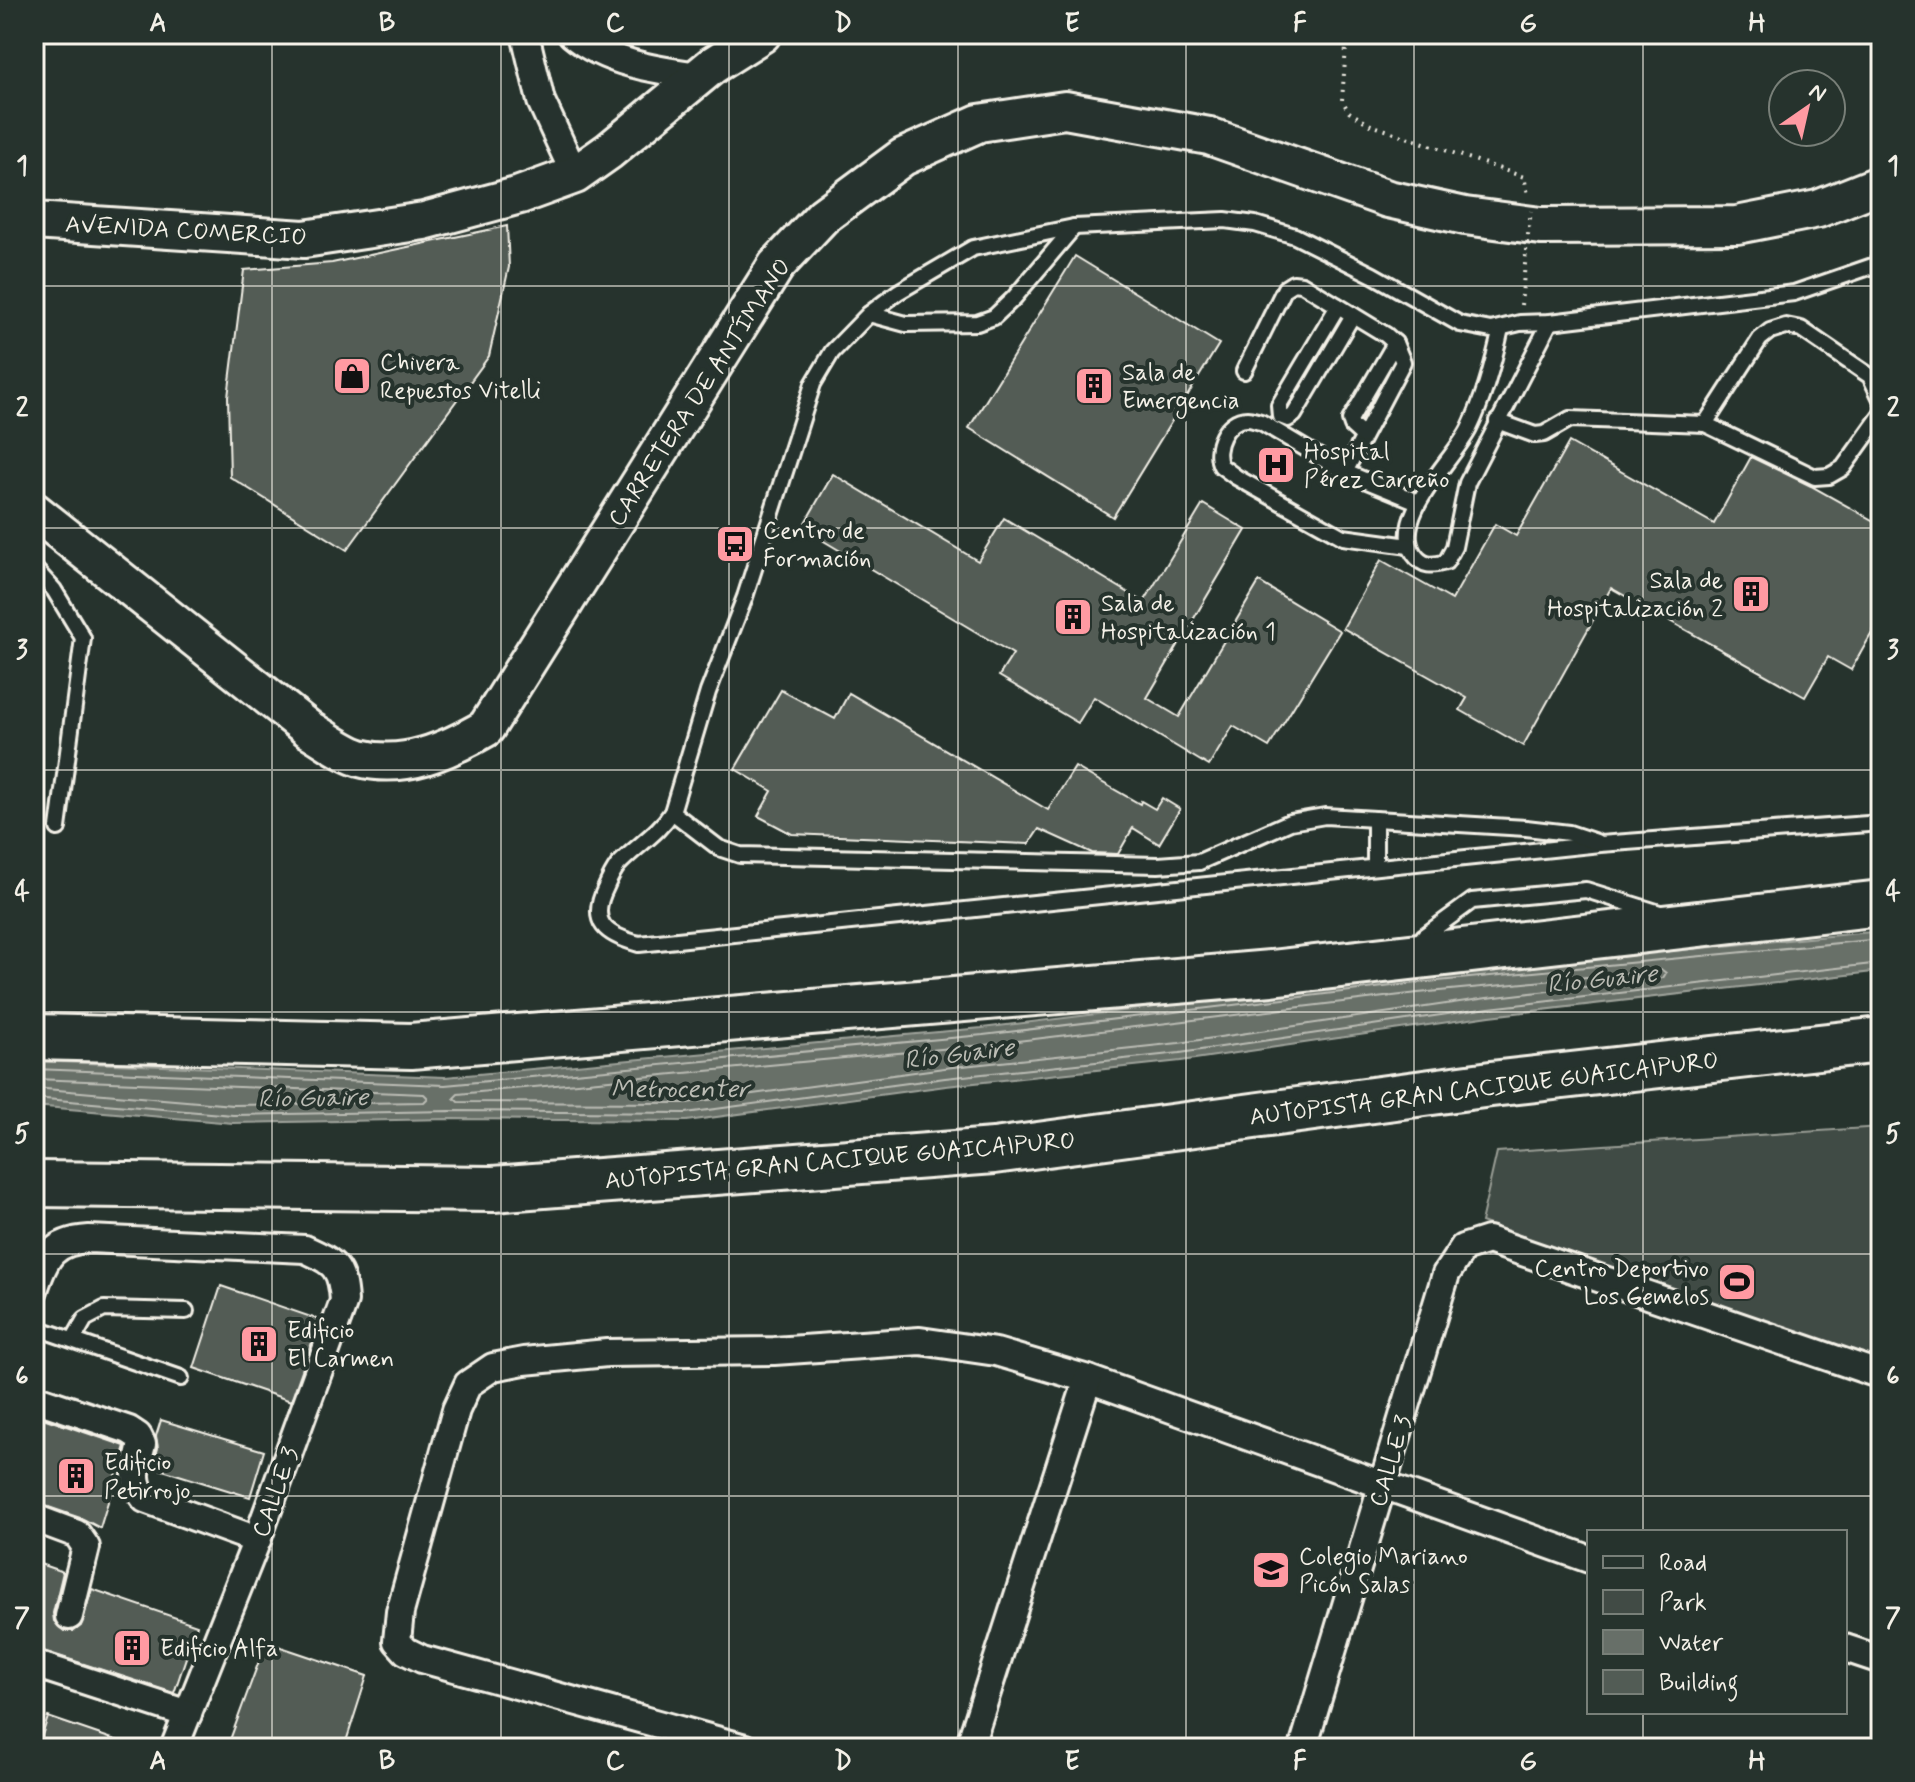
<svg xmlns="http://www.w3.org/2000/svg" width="1915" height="1782" font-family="Mynerve,sans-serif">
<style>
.green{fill:#414b45;stroke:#9a9e96;stroke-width:2}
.water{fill:#676f68;stroke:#9fa39b;stroke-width:2}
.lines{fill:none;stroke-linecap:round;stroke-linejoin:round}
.shore{stroke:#bcbdb5;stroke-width:2}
.building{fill:#525c55;stroke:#f4f1e8;stroke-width:2}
.service-casing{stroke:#f4f1e8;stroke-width:20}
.minor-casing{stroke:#f4f1e8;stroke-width:32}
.secondary-casing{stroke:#f4f1e8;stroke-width:42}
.motorway-casing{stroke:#f4f1e8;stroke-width:50}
.path{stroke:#f4f1e8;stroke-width:4;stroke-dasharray:2 6;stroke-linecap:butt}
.service{stroke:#26332d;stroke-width:14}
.minor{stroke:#26332d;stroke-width:26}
.secondary{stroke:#26332d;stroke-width:36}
.motorway{stroke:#26332d;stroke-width:44}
.path-bridge{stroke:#f4f1e8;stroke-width:4;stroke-dasharray:2 6;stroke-linecap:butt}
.grid{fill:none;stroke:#f4f1e8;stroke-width:2;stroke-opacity:0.55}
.labels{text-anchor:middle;stroke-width:8;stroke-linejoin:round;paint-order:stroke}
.street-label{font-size:24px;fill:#f4f1e8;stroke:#26332d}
.poi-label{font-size:24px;fill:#f4f1e8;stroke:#26332d;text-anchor:start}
.water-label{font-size:26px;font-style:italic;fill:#bcbdb5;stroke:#26332d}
.neatline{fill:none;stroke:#f4f1e8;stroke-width:3}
.grid-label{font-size:26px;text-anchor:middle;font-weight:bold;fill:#f4f1e8}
</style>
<rect width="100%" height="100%" fill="#26332d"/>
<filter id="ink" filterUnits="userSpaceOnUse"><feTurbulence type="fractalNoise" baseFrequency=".0125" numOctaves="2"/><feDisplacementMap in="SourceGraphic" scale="16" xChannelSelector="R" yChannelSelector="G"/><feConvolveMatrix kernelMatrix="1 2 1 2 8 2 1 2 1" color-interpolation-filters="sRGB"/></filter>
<g filter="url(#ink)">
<!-- green -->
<polygon class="green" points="1881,1127 1881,1367 1481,1222 1497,1152"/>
<!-- water -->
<polygon class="water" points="1881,931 1881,971 1490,1016 1181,1061 946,1086 687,1121 450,1119 233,1123 34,1106 34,1061 445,1077 982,1028 1417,975"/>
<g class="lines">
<!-- shore -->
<g class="shore">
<polygon points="1662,970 1666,973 1663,978 1487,998 1179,1043 944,1068 686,1103 458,1102 454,1098 458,1094 984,1045 1418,993"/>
<polyline points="34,1069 445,1085 983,1035 1417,983 1881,939"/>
<polyline points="34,1079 424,1094 428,1098 424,1102 233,1105 34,1088"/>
<polyline points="34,1098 233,1115 450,1111 686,1113 945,1078 1180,1053 1489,1008 1881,963"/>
</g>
</g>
<!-- building -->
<g class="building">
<polygon points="507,226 509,267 489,356 347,550 230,477 228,397 244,270 332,263"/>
<polygon points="1075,256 1219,344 1113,517 969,428"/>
<polygon points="1569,442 1714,524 1751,457 1811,486 1881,525 1881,617 1851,670 1828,657 1805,697 1611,588 1523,746 1460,710 1467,698 1343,628 1381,560 1452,600 1495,524 1516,536"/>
<polygon points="833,474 978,561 1004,518 1144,602 1203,504 1246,530 1147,698 1179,717 1259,582 1340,631 1269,747 1233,726 1209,766 1094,697 1078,723 999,676 1013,654 802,528"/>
<polygon points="781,690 835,719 849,693 1048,810 1075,767 1140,804 1141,801 1155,809 1162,798 1180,809 1159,844 1133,828 1118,854 1092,853 1039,829 1029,844 792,834 758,816 772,791 735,769"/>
<polygon points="221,1286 320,1320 291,1401 194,1368"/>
<polygon points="34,1415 125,1446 100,1528 83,1519 34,1502"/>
<polygon points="161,1420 264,1451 250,1497 153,1467 158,1448 156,1436"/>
<polygon points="34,1562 63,1572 53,1613 54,1621 64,1631 74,1631 81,1626 92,1589 197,1625 174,1693 34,1648"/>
<polygon points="266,1642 367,1676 344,1748 227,1748"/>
<polygon points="48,1717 130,1745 130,1748 38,1748"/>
</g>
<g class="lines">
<defs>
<g id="service">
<path d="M1881,263L1794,293L1550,322L1520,323L1491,330L1460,324L1373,275L1295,236L1255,224L1225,220L1074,227L973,248L898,292L869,314L832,352L813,384L745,597L708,692L672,812C658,834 636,846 618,865C613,872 609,880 606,887C588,923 606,935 639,944L1600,844L1881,823"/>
<polyline points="1338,306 1279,405 1280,416 1288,419 1294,415 1353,315"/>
<polyline points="869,314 906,324 977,323 994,317 1014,298 1074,227"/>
<path d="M1501,328C1494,361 1484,398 1469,429C1453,461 1390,517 1414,554C1423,567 1432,566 1446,562L1454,547L1467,483L1550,322"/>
<polyline points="1244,371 1285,288 1293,283 1302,284 1386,335 1395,343 1403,362 1345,472"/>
<polyline points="1497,421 1535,435 1544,434 1570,419 1705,424 1815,477 1829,476 1843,468 1881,415"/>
<polyline points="1705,424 1760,339 1770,331 1786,326 1801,329 1870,376 1881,399"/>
<polyline points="1363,436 1352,426 1350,420 1395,343"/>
<path d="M1409,546L1343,537L1236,477L1221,466C1212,449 1226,419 1247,419C1252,419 1256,421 1261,422L1345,472L1418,502"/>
<polyline points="34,568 54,590 83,638 58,828"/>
<polyline points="672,812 719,848 740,855 1158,865 1199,862 1290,822 1325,816 1526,828 1569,833 1596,842"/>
<polyline points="1375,867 1375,819"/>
<polyline points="1416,946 1424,936 1472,901 1586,890 1663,914"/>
<polyline points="34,1327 181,1378"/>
<polyline points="73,1340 85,1319 104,1309 186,1311"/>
</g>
<g id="minor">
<polyline points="525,34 541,101 575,175"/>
<path d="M572,34C606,63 657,70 699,76"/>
<path d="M34,1290C45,1257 53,1241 89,1239L305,1249C334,1262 342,1267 344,1301L257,1540L174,1748"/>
<path d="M34,1398L129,1430L138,1436L142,1444C137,1465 130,1481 145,1499L257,1540"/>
<polyline points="34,1518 77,1534 86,1547 69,1616"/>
<polyline points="1845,1648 1881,1660"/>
<polyline points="34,1664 188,1714"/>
<polyline points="745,1748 422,1659 406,1651 397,1641 400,1612 456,1410 468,1384 493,1367 524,1361 607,1353 774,1351 920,1341 996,1352 1088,1379 1589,1559"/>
<polyline points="969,1748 1088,1379"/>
<polyline points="1303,1748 1446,1274 1463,1248 1488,1240 1881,1375"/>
</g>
<g id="secondary">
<polyline points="34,221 304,239 424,221 520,195 575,175 609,151 713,65 762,34"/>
<path d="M34,511L310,730C326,739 343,753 360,758C404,770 448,750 486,728L776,266L823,216L903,157L979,123L1065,110L1209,136L1388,199L1465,216L1541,226L1737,225L1818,209L1881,184"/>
</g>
<g id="motorway">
<polyline points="34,1037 411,1046 1271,973 1881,903"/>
<polyline points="34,1184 493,1189 994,1151 1491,1084 1881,1040"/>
</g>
</defs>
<!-- service casing -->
<use href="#service" class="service-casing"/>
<!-- minor casing -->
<use href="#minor" class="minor-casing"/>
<!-- secondary casing -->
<use href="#secondary" class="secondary-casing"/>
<!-- motorway casing -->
<use href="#motorway" class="motorway-casing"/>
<!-- path -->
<g class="path">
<polyline points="1347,34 1342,100 1349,112 1371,125 1524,177 1528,194"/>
<polyline points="1521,305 1526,254"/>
</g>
<!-- service -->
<use href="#service" class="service"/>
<!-- minor -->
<use href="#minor" class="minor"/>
<!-- secondary -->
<use href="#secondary" class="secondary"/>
<!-- motorway -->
<use href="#motorway" class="motorway"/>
<!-- path-bridge -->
<polyline class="path-bridge" points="1526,251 1531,211"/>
</g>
</g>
<!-- grid -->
<path class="grid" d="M272,34V1748M501,34V1748M729,34V1748M958,34V1748M1186,34V1748M1414,34V1748M1643,34V1532M34,286H1881M34,528H1881M34,770H1881M34,1012H1881M34,1254H1881M34,1496H1881M1643,1712V1748"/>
<!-- icons -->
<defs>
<symbol id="shop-square" viewBox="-11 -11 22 22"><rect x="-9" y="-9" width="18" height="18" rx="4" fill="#ff9aa2" stroke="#26332d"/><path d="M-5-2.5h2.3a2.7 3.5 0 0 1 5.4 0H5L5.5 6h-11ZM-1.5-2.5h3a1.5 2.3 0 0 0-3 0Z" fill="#111"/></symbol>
<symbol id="building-square" viewBox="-11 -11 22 22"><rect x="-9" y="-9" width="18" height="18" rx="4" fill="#ff9aa2" stroke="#26332d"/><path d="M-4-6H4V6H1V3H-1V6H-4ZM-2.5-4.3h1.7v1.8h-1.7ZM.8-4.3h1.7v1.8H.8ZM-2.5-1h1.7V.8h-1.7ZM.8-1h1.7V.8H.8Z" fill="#111"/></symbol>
<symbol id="hospital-square" viewBox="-11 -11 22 22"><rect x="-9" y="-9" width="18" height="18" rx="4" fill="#ff9aa2" stroke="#26332d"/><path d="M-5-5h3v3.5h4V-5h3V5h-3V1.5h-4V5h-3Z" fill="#111"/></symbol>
<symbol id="bus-square" viewBox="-11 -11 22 22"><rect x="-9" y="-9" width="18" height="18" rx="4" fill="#ff9aa2" stroke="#26332d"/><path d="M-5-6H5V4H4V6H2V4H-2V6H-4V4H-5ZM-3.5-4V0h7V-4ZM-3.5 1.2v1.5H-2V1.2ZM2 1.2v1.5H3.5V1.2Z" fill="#111"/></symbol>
<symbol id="stadium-square" viewBox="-11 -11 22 22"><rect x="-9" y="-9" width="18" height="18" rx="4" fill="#ff9aa2" stroke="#26332d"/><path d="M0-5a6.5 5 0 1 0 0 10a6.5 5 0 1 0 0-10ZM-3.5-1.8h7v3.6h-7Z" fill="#111"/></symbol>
<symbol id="school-square" viewBox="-11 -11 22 22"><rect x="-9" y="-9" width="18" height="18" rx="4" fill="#ff9aa2" stroke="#26332d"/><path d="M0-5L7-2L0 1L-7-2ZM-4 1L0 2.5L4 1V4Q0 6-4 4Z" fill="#111"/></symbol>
</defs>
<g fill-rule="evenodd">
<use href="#shop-square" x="330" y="354" width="44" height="44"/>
<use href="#building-square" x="1072" y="364" width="44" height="44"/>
<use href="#hospital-square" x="1254" y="443" width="44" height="44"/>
<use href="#bus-square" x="713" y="522" width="44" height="44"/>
<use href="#building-square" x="1729" y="572" width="44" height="44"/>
<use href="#building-square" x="1051" y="595" width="44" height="44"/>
<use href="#stadium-square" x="1715" y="1260" width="44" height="44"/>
<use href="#building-square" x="237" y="1322" width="44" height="44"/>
<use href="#building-square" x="54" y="1454" width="44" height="44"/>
<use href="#school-square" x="1249" y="1548" width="44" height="44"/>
<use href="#building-square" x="110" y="1626" width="44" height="44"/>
</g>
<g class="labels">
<!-- street labels -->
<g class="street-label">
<text transform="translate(186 230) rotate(3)" y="8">AVENIDA COMERCIO</text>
<text transform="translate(699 392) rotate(-57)" y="8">CARRETERA DE ANTÍMANO</text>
<text transform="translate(1484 1088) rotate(-7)" y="8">AUTOPISTA GRAN CACIQUE GUAICAIPURO</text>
<text transform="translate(840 1160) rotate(-5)" y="8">AUTOPISTA GRAN CACIQUE GUAICAIPURO</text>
<text transform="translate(1390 1461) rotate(-73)" y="8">CALLE 3</text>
<text transform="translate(275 1492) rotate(-70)" y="8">CALLE 3</text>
</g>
<!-- poi labels -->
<g class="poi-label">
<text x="380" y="370">Chivera<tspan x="380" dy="28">Repuestos Vitelli</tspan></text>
<text x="1122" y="380">Sala de<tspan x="1122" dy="28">Emergencia</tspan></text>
<text x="1304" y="459">Hospital<tspan x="1304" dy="28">Pérez Carreño</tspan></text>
<text x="763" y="538">Centro de<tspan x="763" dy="28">Formación</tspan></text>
<text x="1723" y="588" text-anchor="end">Sala de<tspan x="1723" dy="28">Hospitalización 2</tspan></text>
<text x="1101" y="611">Sala de<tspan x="1101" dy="28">Hospitalización 1</tspan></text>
<text x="1709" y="1276" text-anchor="end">Centro Deportivo<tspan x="1709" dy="28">Los Gemelos</tspan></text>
<text x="287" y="1338">Edificio<tspan x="287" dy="28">El Carmen</tspan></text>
<text x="104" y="1470">Edificio<tspan x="104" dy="28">Petirrojo</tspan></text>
<text x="1299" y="1564">Colegio Mariano<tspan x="1299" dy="28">Picón Salas</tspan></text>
<text x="160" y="1656">Edificio Alfa</text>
</g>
<!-- water labels -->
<g class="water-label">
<text transform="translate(1602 978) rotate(-6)" y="9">Río Guaire</text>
<text transform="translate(959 1053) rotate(-7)" y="9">Río Guaire</text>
<text x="680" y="1097">Metrocenter</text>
<text transform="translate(313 1097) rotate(-1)" y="9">Río Guaire</text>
</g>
</g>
<!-- margin -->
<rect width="1915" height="1782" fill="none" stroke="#26332d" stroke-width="88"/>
<!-- legend -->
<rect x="1587" y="1530" width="260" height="184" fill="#26332d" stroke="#787f78" stroke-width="2"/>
<rect x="1603" y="1556" width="40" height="12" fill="#26332d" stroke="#787f78" stroke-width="2"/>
<text x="1659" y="1570" font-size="24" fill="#f4f1e8">Road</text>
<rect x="1603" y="1590" width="40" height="24" fill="#414b45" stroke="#787f78" stroke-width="2"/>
<text x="1659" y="1610" font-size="24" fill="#f4f1e8">Park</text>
<rect x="1603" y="1630" width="40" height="24" fill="#676f68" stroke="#787f78" stroke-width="2"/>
<text x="1659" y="1650" font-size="24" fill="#f4f1e8">Water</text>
<rect x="1603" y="1670" width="40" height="24" fill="#525c55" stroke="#787f78" stroke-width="2"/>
<text x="1659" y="1690" font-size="24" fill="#f4f1e8">Building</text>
<!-- north arrow -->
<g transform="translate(1807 108) rotate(34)"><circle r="38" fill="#26332d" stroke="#787f78" stroke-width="2"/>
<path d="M0-6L14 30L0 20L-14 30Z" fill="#ff9aa2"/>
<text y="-12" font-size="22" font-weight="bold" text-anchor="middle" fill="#f4f1e8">N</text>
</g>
<rect x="44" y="44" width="1827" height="1694" class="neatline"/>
<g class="grid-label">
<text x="158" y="31">A</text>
<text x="387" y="31">B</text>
<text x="615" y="31">C</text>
<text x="843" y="31">D</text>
<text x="1072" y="31">E</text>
<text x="1300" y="31">F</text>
<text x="1528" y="31">G</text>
<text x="1757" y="31">H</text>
<text x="22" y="174">1</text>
<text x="1893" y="174">1</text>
<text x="22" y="416">2</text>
<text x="1893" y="416">2</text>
<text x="22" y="658">3</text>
<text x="1893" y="658">3</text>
<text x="22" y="900">4</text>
<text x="1893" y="900">4</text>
<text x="22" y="1142">5</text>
<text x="1893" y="1142">5</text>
<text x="22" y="1384">6</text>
<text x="1893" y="1384">6</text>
<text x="22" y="1626">7</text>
<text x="1893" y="1626">7</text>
<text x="158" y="1769">A</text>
<text x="387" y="1769">B</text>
<text x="615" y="1769">C</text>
<text x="843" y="1769">D</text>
<text x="1072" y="1769">E</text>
<text x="1300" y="1769">F</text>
<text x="1528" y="1769">G</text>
<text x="1757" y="1769">H</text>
</g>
</svg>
